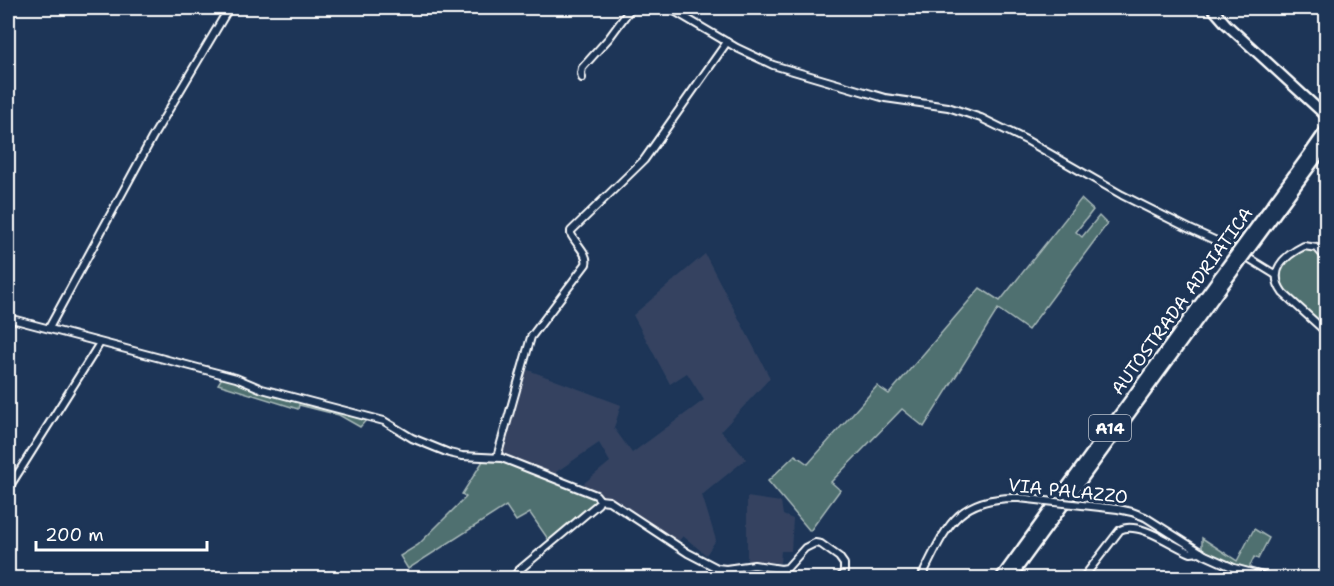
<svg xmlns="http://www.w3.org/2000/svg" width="1334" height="586" font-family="'Shantell Sans',sans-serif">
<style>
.built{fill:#344361}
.green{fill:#4f7070;stroke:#a7b8b8;stroke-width:1.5}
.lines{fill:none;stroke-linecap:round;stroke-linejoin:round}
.minor-casing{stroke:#fff;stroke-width:10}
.major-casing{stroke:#fff;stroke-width:13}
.highway-casing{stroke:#fff;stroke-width:14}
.minor{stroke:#1d3557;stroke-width:6}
.major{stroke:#1d3557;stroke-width:8}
.highway{stroke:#1d3557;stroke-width:9}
.minor-bridge-casing{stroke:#fff;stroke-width:10;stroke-linecap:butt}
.highway-bridge-casing{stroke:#fff;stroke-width:14;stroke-linecap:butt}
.minor-bridge{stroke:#1d3557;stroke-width:6}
.highway-bridge{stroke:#1d3557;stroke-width:9}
.labels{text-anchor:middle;stroke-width:6;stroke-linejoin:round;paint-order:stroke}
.shield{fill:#1d3557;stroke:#bbc2cd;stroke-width:1.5}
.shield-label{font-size:16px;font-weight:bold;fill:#fff}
.street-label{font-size:18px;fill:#fff;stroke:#1d3557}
</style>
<rect width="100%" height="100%" fill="#1d3557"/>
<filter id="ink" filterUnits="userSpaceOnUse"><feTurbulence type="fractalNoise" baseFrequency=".0167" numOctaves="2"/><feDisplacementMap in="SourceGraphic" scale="12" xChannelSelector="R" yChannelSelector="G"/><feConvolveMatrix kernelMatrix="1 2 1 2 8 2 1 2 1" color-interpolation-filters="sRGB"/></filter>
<g filter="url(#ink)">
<!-- built -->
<g class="built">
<polygon points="705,254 770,378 721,431 746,459 702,495 716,540 706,555 683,536 676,544 633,516 578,488 610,462 599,443 556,472 558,478 499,455 523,368 621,405 614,428 632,453 704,400 687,373 670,384 633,315"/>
<polygon points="747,497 781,502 783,515 793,519 791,551 781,551 780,563 747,561"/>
</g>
<!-- green -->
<g class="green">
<polygon points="1081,199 1093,210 1076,232 1082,237 1099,216 1107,224 1028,330 998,309 924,427 902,409 831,482 840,490 810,531 768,481 795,455 808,464 877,386 889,394 980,288 1000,301"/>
<polygon points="1307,248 1319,250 1326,262 1326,327 1288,295 1279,282 1280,268 1299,251"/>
<polygon points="223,376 369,417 360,427 339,415 299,405 298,409 218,384"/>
<polygon points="487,460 499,460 595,498 597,502 550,542 530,513 516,521 506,506 408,569 400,556 418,545 466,497 462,494 483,461"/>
<polygon points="1254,529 1269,538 1258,559 1254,557 1249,568 1245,567 1244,568 1202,550 1202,538 1237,561"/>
</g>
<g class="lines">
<defs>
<g id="minor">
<polyline points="669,8 737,48 773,65 885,98 948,107 981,118 1026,140 1122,195 1190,229 1232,248 1276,275"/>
<polyline points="582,78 581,73 582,68 609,38 631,8"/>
<path d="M1326,258L1317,248L1304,246C1284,256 1267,271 1283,293L1326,332"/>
<polyline points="8,318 236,378 262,389 384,421 412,438 449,453 462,456 502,458 596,495 600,500 598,504 518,571 514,578"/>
<polyline points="49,328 152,138 229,8"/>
<path d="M497,457L531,337L586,264C589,254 575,243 571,234V231L644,160L727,42"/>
<polyline points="8,489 100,343"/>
<polyline points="600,500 609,501 688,553 717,568 726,569 754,565 781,569 787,568 805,548 815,543 821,544 839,557 844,564 844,572 840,578"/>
<polyline points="1145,517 1205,555 1234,568 1270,578"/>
<path d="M921,578C946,528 956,496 1019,498"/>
<path d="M1083,578L1120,530C1138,520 1173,546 1191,553L1200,552"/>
</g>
<polyline id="major" points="1212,8 1226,24 1326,116"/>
<g id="highway">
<polyline points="1310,153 1326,130"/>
<polyline points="1316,158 1326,143"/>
<polyline points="1001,578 1220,276"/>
<polyline points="1010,578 1226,281"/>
</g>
</defs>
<!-- minor casing -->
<use href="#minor" class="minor-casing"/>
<!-- major casing -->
<use href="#major" class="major-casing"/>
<!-- highway casing -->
<use href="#highway" class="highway-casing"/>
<!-- minor -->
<use href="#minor" class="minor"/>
<!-- major -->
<use href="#major" class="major"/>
<!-- highway -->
<use href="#highway" class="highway"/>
<defs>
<polyline id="minor-bridge" points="1019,498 1118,509 1132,512 1145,517"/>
<g id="highway-bridge">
<polyline points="1220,276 1310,153"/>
<polyline points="1226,281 1316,158"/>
</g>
</defs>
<!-- minor-bridge casing -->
<use href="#minor-bridge" class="minor-bridge-casing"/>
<!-- highway-bridge casing -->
<use href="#highway-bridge" class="highway-bridge-casing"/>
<!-- minor-bridge -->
<use href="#minor-bridge" class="minor-bridge"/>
<!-- highway-bridge -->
<use href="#highway-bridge" class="highway-bridge"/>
</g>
</g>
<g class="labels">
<!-- shield labels -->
<rect class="shield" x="1089" y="415" width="42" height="26" rx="4.5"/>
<g class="shield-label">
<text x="1110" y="434">A14</text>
</g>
<!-- street labels -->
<g class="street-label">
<text transform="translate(1182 301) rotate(-54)" y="6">AUTOSTRADA ADRIATICA</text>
<text transform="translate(1068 491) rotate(6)" y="6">VIA PALAZZO</text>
</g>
</g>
<!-- margin -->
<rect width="1334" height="586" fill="none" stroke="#1d3557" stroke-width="30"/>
<rect x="15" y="15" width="1304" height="556" fill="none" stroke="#fff" stroke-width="2" filter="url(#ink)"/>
<!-- scale -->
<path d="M36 541v9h171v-9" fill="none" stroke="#ffffff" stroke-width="3"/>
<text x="45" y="541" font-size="18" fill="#ffffff" stroke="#1d3557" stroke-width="4.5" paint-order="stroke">200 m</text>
</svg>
